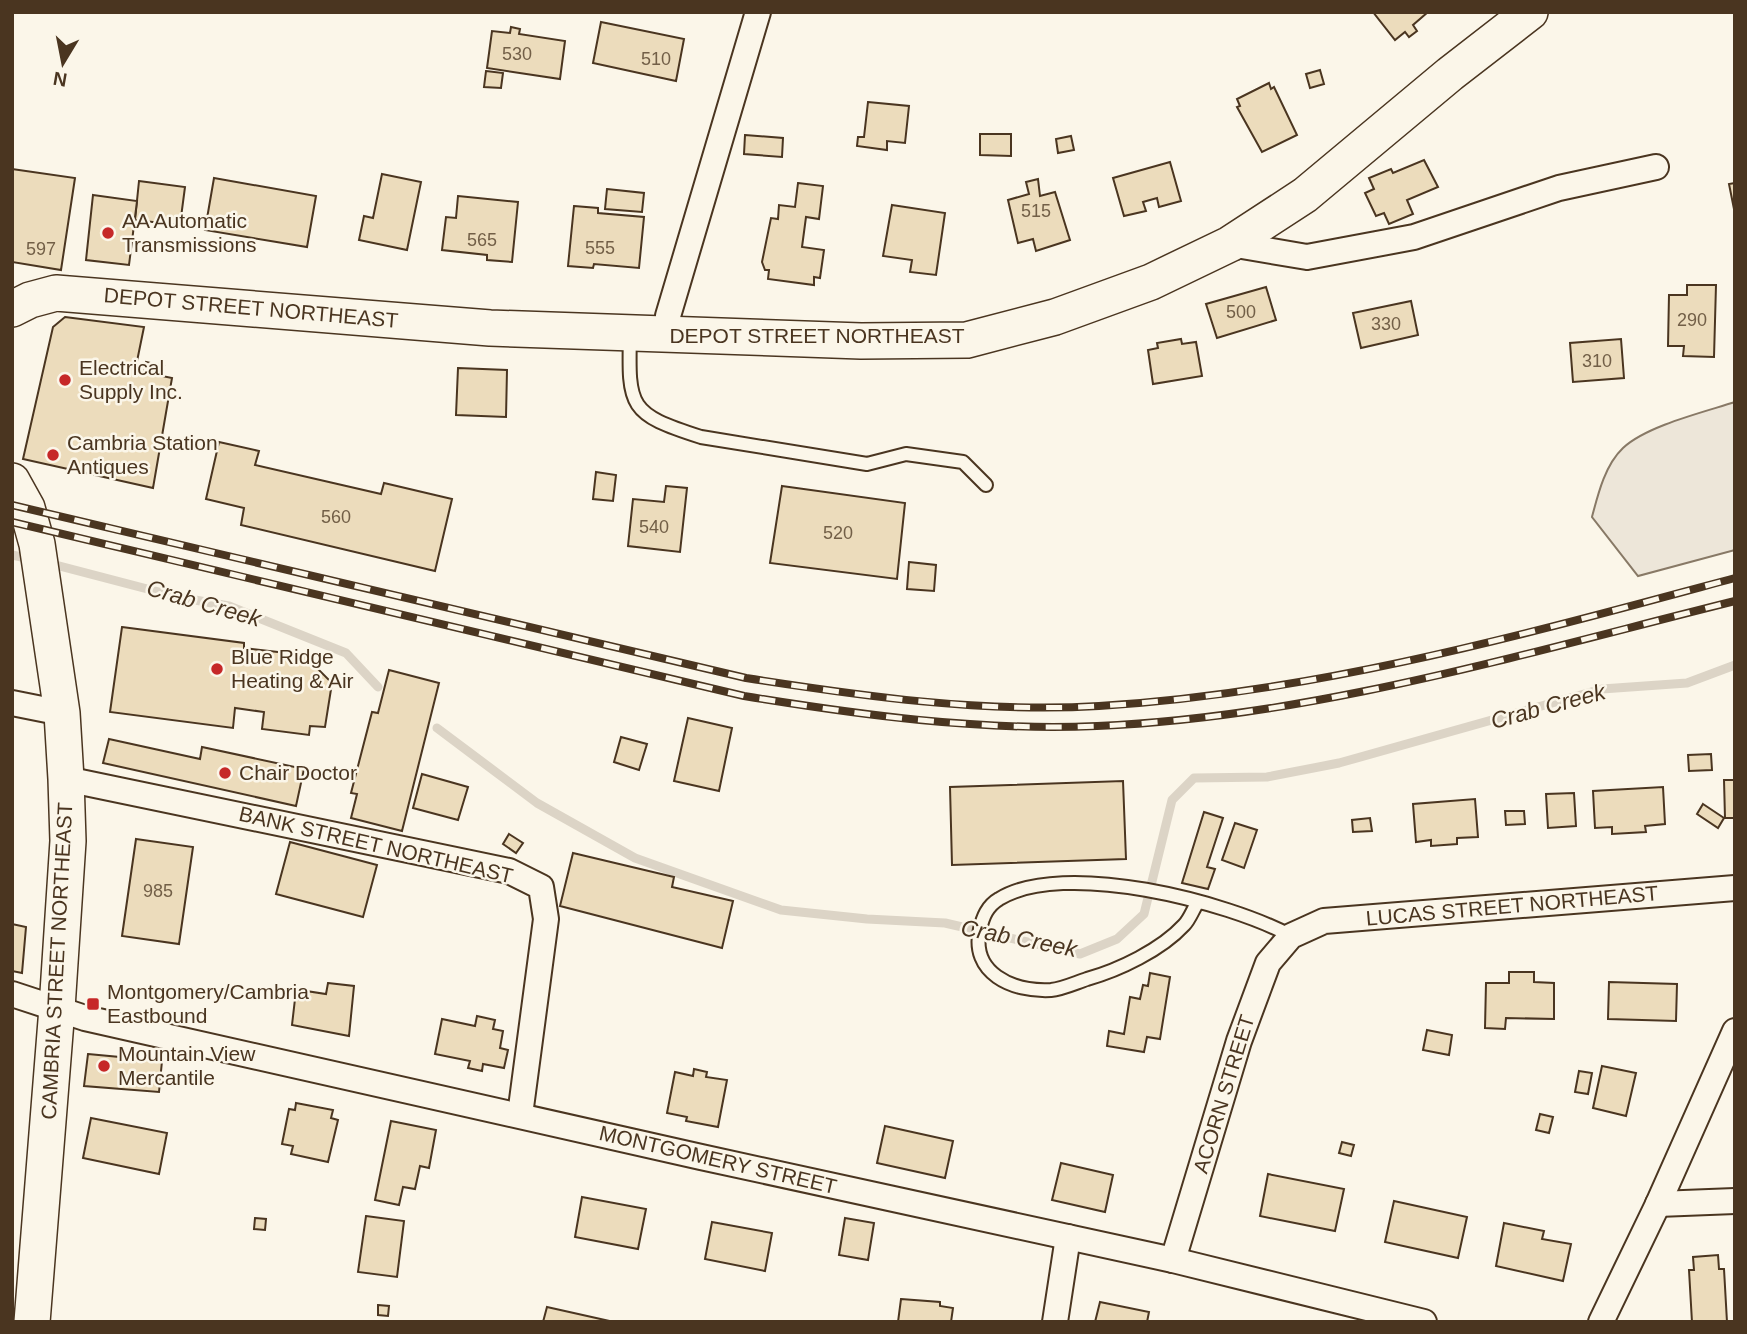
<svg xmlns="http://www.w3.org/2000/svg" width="1747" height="1334" font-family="Arial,sans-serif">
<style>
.green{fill:#ede6d9;stroke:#887966;stroke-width:2}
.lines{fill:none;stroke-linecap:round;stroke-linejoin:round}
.stream{stroke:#dcd4c6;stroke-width:9}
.building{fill:#ecdcbc;stroke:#4a3520;stroke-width:2}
.lane-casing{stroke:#4a3520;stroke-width:16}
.street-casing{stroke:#4a3520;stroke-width:28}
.secondary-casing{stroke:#4a3520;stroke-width:38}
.lane{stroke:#fbf6e9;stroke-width:12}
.street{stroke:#fbf6e9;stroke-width:24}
.secondary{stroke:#fbf6e9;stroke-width:35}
.rail-casing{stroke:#4a3520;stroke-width:8}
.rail{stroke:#fbf6e9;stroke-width:5;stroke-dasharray:16;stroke-linecap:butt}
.poi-dot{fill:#c62828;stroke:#fbf6e9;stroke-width:2.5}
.labels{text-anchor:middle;stroke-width:5;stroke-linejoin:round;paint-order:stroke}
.number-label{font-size:18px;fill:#725f47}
.poi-label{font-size:21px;fill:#4a3520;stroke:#fbf6e9;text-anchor:start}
.street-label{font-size:21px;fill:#4a3520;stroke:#fbf6e9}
.water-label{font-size:23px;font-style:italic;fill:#4a3520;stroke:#fbf6e9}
</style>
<rect width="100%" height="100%" fill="#fbf6e9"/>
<!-- green -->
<path class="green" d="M1735,402V550L1638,576L1592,517C1598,494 1605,465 1623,448C1646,426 1704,412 1735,402Z"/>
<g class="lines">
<!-- stream -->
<g class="stream">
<polyline points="12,555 31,559"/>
<polyline points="48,563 178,597 229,606 346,653 378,687"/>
<polyline points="437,728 537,803 635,858 781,910 867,919 945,923 1080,954 1117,939 1144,914 1172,800 1194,778 1267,777 1339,763 1602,689 1687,683 1735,665"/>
</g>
</g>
<!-- building -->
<g class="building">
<polygon points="1373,12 1428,12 1413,25 1417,31 1409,37 1405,32 1395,40"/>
<polygon points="601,22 684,39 676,81 593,63"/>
<polygon points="511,27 520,29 519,34 565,41 560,79 487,68 492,31 510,33"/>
<polygon points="1320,70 1324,84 1310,88 1306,74"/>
<polygon points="486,71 503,73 501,88 484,87"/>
<polygon points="1269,83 1271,89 1274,87 1297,135 1262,152 1237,107 1240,106 1237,99"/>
<polygon points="868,102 909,106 905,143 887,141 887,150 857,146 858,137 864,137"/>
<polygon points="980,134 1011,134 1011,156 980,155"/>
<polygon points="745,135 783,138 782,157 744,154"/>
<polygon points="1071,136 1074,150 1058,153 1056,139"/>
<polygon points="1424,160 1438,187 1407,200 1413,214 1389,224 1384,213 1376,216 1365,193 1374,189 1369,178 1391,169 1393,173"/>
<polygon points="1170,162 1181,201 1159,207 1157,198 1143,202 1146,211 1124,216 1113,178"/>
<polygon points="12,169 75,178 61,270 12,262"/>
<polygon points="382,174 421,182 407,250 359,240 364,216 373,218"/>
<polygon points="214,178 316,196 307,247 205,230"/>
<polygon points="1038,179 1040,196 1055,192 1070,240 1036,251 1033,239 1018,243 1008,200 1029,194 1026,182"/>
<polygon points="139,181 185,187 180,225 135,220"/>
<polygon points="798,183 823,186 819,219 806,217 802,247 824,250 820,278 814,277 814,285 768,279 769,270 765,270 762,262 771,218 778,219 779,205 795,207"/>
<polygon points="1735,183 1735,214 1729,184"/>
<polygon points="607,189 644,193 642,212 605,209"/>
<polygon points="93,195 137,201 129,265 86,260"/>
<polygon points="458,196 518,202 512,262 487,260 487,255 442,250 446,217 456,218"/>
<polygon points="892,205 945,213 936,275 910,272 912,260 883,256"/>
<polygon points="574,206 598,208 598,213 644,217 639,268 594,264 593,268 568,266"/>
<polygon points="1687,285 1716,285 1714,357 1683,356 1684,346 1668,346 1669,295 1687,295"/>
<polygon points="1266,287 1276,320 1217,338 1206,304"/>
<polygon points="1411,301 1418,335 1361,348 1353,313"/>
<polygon points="65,317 144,327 135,371 144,373 146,362 164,366 162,376 172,378 153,488 23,459 53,327"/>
<polygon points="1181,339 1182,344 1196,342 1202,376 1153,384 1148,350 1158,348 1157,343"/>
<polygon points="1621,339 1624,378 1573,382 1570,343"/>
<polygon points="458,368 507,370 506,417 456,415"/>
<polygon points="219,442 259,451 255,465 381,494 384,483 452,499 435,571 241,525 244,508 206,499"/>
<polygon points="596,472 616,475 613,501 593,499"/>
<polygon points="666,486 687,488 680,552 628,546 633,499 664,502"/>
<polygon points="782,486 905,503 897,579 770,563"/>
<polygon points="909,562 936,565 934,591 907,589"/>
<polygon points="122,627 244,643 244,648 304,655 332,683 325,727 310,726 309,735 262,729 264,712 235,708 233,728 110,712"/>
<polygon points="389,670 439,683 402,831 351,818 357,794 351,793 372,712 378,713"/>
<polygon points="688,718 732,728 719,791 674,781"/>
<polygon points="621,737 647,744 639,770 614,762"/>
<polygon points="109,739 200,759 202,747 304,769 296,806 103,763"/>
<polygon points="1711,754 1712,770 1689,771 1688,755"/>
<polygon points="422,774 468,787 458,820 413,808"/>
<polygon points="1724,780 1735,780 1735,824 1734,818 1725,818"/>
<polygon points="1123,781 1126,859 952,865 950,787"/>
<polygon points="1663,787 1665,824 1645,826 1646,832 1612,834 1612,827 1595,828 1593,791"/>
<polygon points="1574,793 1576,826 1548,828 1546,794"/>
<polygon points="1475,799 1478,837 1457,838 1457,844 1431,846 1431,840 1416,842 1413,804"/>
<polygon points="1703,804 1724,818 1718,828 1697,814"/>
<polygon points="1505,811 1524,811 1525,824 1506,825"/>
<polygon points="1204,812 1223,818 1207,867 1215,869 1208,889 1182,883"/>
<polygon points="1370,818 1372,831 1353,832 1352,820"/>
<polygon points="1235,823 1257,830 1244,868 1222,860"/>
<polygon points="509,834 523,843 516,853 503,844"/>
<polygon points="136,839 193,847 179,944 122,936"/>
<polygon points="290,842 377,865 363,917 276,894"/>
<polygon points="573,853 674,877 672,887 733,901 722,948 560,906"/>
<polygon points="12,924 26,927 22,973 12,971"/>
<polygon points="1509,972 1534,972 1534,982 1554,983 1554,1019 1506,1018 1505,1029 1485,1028 1486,983 1509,983"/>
<polygon points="1150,973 1170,977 1160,1039 1147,1037 1144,1052 1107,1046 1109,1031 1124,1034 1130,997 1140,999 1143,985 1148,986"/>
<polygon points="1609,982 1677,984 1676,1021 1608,1019"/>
<polygon points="328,983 354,986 349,1036 292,1025 295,999 305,1000 306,991 326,994"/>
<polygon points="477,1016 495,1020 493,1029 503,1031 500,1048 508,1050 504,1068 483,1064 482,1071 468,1068 470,1061 435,1054 442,1019 475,1026"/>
<polygon points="1427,1030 1452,1035 1449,1055 1423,1050"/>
<polygon points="88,1054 162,1061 159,1092 84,1086"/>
<polygon points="1602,1066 1636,1073 1626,1116 1593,1108"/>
<polygon points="694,1069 707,1072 706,1077 727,1080 718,1127 686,1121 687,1117 667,1113 675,1072 693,1076"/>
<polygon points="1579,1071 1592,1073 1588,1094 1575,1092"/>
<polygon points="296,1103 333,1110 331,1118 338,1120 328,1162 291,1154 293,1146 282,1144 289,1109 295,1110"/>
<polygon points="1540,1114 1553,1117 1549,1133 1536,1130"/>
<polygon points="91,1118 167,1133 159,1174 83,1158"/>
<polygon points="391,1121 436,1130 429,1168 420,1166 415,1189 403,1187 399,1205 375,1200"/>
<polygon points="885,1126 953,1141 945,1178 877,1163"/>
<polygon points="1342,1142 1354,1145 1351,1156 1339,1153"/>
<polygon points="1061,1163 1113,1175 1105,1212 1052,1200"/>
<polygon points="1268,1174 1344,1189 1335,1231 1260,1216"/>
<polygon points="582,1197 646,1209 638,1249 575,1237"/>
<polygon points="1394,1201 1467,1217 1458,1258 1385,1242"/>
<polygon points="366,1216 404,1221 397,1277 358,1272"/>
<polygon points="255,1218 266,1219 265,1230 254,1229"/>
<polygon points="845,1218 874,1223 868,1260 839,1255"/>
<polygon points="712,1222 772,1233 765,1271 705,1259"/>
<polygon points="1504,1223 1544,1231 1542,1239 1571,1244 1563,1281 1496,1266"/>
<polygon points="1718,1255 1719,1269 1724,1269 1727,1322 1692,1322 1689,1270 1694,1270 1693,1257"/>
<polygon points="901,1299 940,1302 940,1306 953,1308 951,1322 898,1322"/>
<polygon points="1100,1302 1149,1312 1147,1322 1095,1322"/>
<polygon points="378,1305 389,1306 388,1316 378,1315"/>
<polygon points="547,1307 614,1322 543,1322"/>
</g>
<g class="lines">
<defs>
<g id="lane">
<path d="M630,334C628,408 629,414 701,437L867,464L906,454L963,462L986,485"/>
<path d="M1198,902C1193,909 1190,919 1184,925C1161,950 1119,970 1087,979C1075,983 1062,989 1051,990C1012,992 970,973 980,929C983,917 987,906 999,899C1063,859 1229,902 1291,936"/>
</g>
<g id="street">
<polyline points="1230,244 1307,257 1414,237 1559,188 1656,167"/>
<polyline points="667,335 668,316 758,12"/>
<polyline points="12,703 62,713"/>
<polyline points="66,779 509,871 541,887 546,919 520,1115"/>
<polyline points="12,994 85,1018 701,1157 1173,1260 1424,1322"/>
<polyline points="1658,1204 1735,1201"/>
<polyline points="1173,1260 1239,1041 1268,963 1291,936 1324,921 1735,888"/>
<polyline points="1055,1322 1068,1237"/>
<polyline points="1601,1322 1658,1204 1735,1031"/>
</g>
<g id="secondary">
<polyline points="12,309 30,300 56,293 490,328 861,341 967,340 1055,317 1151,282 1230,244 1305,195 1450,74 1530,12"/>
<polyline points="12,481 27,508 37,544 62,713 66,779 68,841 57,1008 32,1322"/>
</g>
</defs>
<!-- lane casing -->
<use href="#lane" class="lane-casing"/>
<!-- street casing -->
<use href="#street" class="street-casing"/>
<!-- secondary casing -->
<use href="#secondary" class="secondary-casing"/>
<!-- lane -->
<use href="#lane" class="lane"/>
<!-- street -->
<use href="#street" class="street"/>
<!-- secondary -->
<use href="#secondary" class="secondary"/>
<defs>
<g id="rail">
<path d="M12,505L746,678C862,696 981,713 1099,706C1316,693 1526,634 1735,578"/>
<path d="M12,522L744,696C861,715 978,731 1097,726C1314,717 1525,653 1735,601"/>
</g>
</defs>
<!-- rail casing -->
<use href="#rail" class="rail-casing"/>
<!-- rail -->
<use href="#rail" class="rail"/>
</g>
<!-- markers -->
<g class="poi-dot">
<circle cx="108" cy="233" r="7"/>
<circle cx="65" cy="380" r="7"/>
<circle cx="53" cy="455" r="7"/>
<circle cx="217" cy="669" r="7"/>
<circle cx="225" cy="773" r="7"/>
<rect x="86" y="997" width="14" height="14" rx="3.5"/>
<circle cx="104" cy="1066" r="7"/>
</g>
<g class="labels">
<!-- number labels -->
<g class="number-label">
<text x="517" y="60">530</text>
<text x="656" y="65">510</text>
<text x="1036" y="217">515</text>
<text x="482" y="246">565</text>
<text x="600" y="254">555</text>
<text x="41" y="255">597</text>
<text x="1241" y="318">500</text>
<text x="1692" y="326">290</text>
<text x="1386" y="330">330</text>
<text x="1597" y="367">310</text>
<text x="336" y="523">560</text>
<text x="654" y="533">540</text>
<text x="838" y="539">520</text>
<text x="158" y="897">985</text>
</g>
<!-- poi labels -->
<g class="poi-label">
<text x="122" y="228">AA Automatic<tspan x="122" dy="24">Transmissions</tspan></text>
<text x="79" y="375">Electrical<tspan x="79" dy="24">Supply Inc.</tspan></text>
<text x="67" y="450">Cambria Station<tspan x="67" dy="24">Antiques</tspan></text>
<text x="231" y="664">Blue Ridge<tspan x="231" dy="24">Heating &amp; Air</tspan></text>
<text x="239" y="780">Chair Doctor</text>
<text x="107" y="999">Montgomery/Cambria<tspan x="107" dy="24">Eastbound</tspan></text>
<text x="118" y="1061">Mountain View<tspan x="118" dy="24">Mercantile</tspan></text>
</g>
<!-- street labels -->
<g class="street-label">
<text transform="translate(251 308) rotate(5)" y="7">DEPOT STREET NORTHEAST</text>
<text x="817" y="343">DEPOT STREET NORTHEAST</text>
<text transform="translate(376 845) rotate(13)" y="7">BANK STREET NORTHEAST</text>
<text transform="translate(1512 906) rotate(-5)" y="7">LUCAS STREET NORTHEAST</text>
<text transform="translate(57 961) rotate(-87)" y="7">CAMBRIA STREET NORTHEAST</text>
<text transform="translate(1224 1094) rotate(-73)" y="7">ACORN STREET</text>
<text transform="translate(718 1160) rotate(13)" y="7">MONTGOMERY STREET</text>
</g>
<!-- water labels -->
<g class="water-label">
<text transform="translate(204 603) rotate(16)" y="8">Crab Creek</text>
<text transform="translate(1548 706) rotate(-15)" y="8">Crab Creek</text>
<text transform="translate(1019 938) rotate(11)" y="8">Crab Creek</text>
</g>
</g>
<!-- border -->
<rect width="1747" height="1334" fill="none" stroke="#4a3520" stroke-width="28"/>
<!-- north arrow -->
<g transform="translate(63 63) rotate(190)" stroke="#fbf6e9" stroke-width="5" paint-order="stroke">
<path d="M0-5L12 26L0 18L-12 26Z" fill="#4a3520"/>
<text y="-10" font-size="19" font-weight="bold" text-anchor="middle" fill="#4a3520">N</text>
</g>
</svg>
